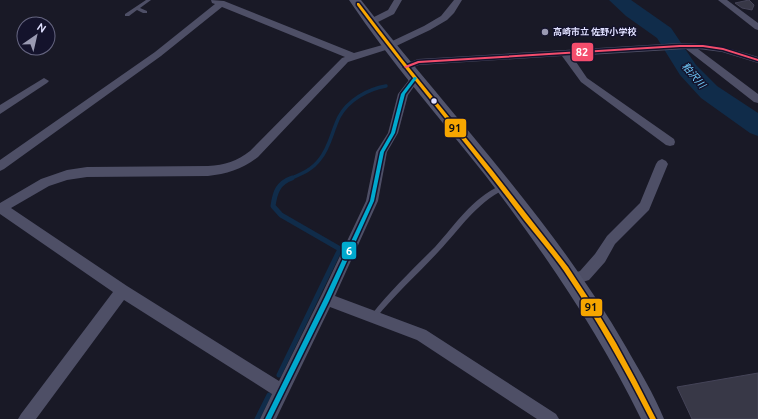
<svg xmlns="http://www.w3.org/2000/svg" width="758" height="419" font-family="Ubuntu,'Noto Sans JP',sans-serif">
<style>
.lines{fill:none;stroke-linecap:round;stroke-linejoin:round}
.stream-far1{stroke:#102c4a;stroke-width:3.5}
.stream{stroke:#102c4a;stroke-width:5}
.river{fill:#102c4a;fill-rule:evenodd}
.building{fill:#383847;stroke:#454458}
.lane{fill:#4e4f66;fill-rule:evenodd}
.street{fill:#4e4f66;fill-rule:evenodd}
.secondary{fill:#52546c;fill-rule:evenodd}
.bus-1-casing{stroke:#14132c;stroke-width:3}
.bus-2-casing{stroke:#14132c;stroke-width:3}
.bus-3-casing{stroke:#14132c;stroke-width:3}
.bus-1{fill:#f7a600;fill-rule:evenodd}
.bus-2{fill:#f44d6c;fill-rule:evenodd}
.bus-3{fill:#00a9ce;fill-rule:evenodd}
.poi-dot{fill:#9a9ab2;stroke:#14132c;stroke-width:1.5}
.bus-dot{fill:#dfdffe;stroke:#14132c;stroke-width:1.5}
.labels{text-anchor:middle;stroke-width:3;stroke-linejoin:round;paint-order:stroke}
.far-poi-label{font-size:9px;font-weight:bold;fill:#dfdffe;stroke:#14132c;text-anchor:start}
.far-water-label{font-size:10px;font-style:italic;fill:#70cafa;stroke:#14132c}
.line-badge{stroke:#14132c;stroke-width:1.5}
.badge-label{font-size:11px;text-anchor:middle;font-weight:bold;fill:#fff}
.pale-badge-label{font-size:11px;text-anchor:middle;font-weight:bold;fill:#111}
</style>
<rect width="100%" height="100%" fill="#191926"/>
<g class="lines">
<!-- stream-far1 -->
<path class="stream-far1" d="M289,179C301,174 312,170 320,159C330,147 332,131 339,117C348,100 368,89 386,86"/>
<!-- stream -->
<g class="stream">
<path d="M279,375L340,249L281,215L273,206C275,192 278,183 292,178"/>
<polyline points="257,419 269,395"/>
</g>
<!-- river -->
<polygon class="river" points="609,0 631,0 671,28 696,65 717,86 758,113 758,136 750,133 701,98 680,75 657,38 626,16"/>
</g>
<!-- building -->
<g class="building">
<polygon points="749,0 754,5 752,10 742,8 735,3"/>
<polygon points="758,373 758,419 692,419 677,387"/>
</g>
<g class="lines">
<!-- lane -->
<g class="lane">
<polygon points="146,0 151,0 140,8 147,11 147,13 143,13 137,10 129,16 125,16 125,14"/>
<path d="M501,185H505L506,187L505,189C475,204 461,228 439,251C418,274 395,294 376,318L374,319L372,318L371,316L372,314C391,290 413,269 435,247C457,223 470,200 501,185Z"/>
</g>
<!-- street -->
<g class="street">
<path d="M211,0L224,1L354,53L386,44L424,26L441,16L454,0H462L454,13L447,20L430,30L392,48L348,62L258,157C243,169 227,174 208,176L87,177L67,180L49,186L11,208L127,286L279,381L322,294L366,201L376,152L388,133L398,94L412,76H418L420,78L408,95L398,133L387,152L378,201L335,296L426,330L556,414L559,419H537L417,340L330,307L276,419H260L272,394L124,300L36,419H18L21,414L113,292L0,214V203L41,179L67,170L87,167L208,166C225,165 237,161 250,151L342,58L345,57L222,7L161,56L4,169L0,171V160L155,52L215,4L212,3Z"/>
<polygon points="394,0 402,0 394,14 374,24 368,24 367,22 368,20 388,10"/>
<polygon points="718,0 727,0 758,23 758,30 755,29"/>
<path d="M680,43C710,43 729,48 758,57V63L722,52L698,49L758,94V103L754,102L686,49L572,56L587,78L674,139L675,142L674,145L670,146L666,145L581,82L562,56L419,65L406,70L401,67L403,65L418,59Z"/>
<polygon points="44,78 49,81 47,83 0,114 0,105"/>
<polygon points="662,159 666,161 668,164 649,210 615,244 605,262 589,280 573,285 568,283 566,279 568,275 580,271 595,254 607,236 640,203 656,164 658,161"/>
</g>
<!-- secondary -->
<path class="secondary" d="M349,0H361C450,114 553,220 626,347C639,370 654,394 664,419H641C598,331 544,252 485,175C439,117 390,61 349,0Z"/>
<defs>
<path id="bus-1" d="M357,3H359L402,59L492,170L568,267L595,308L616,343L636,380L656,419H650C625,370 599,323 568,277C555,257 539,239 524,220C470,147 411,78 357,5Z"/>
<polygon id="bus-2" points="680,45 703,45 723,48 758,59 758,61 723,50 703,47 680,47 419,63 406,68 404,67 405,66 418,61"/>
<polygon id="bus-3" points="414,77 415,77 417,78 405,94 395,133 384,152 374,201 329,301 271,419 265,419 325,297 370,201 380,152 391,133 401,94"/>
</defs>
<!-- bus-1 casing -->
<use href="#bus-1" class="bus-1-casing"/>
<!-- bus-2 casing -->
<use href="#bus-2" class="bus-2-casing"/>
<!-- bus-3 casing -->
<use href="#bus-3" class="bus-3-casing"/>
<!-- bus-1 -->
<use href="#bus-1" class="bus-1"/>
<!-- bus-2 -->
<use href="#bus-2" class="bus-2"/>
<!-- bus-3 -->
<use href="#bus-3" class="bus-3"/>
</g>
<!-- markers -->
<circle class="poi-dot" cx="545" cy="32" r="4"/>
<circle class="bus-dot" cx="434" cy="101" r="3.5"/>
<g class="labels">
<!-- far-poi labels -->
<g class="far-poi-label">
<text x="553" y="35">高崎市立 佐野小学校</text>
</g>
<!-- far-water labels -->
<g class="far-water-label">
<text transform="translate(694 75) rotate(49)" y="4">粕沢川</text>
</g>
</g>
<g class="line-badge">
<rect x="571" y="42" width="23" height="20" rx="4" fill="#f44d6c"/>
<rect x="444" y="118" width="23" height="20" rx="4" fill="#f7a600"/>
<rect x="341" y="241" width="16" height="19" rx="4" fill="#00a9ce"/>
<rect x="580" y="298" width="23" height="19" rx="4" fill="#f7a600"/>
</g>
<g class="badge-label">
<text x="582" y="56">82</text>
<text x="349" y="255">6</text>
</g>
<g class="pale-badge-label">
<text x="455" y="132">91</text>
<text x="591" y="311">91</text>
</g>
<!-- north arrow -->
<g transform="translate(36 36) rotate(34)"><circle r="19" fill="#14132c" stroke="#656580"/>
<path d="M0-3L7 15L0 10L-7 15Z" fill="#9a9ab2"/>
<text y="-6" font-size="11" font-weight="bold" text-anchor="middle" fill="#dfdffe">N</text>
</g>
</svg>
